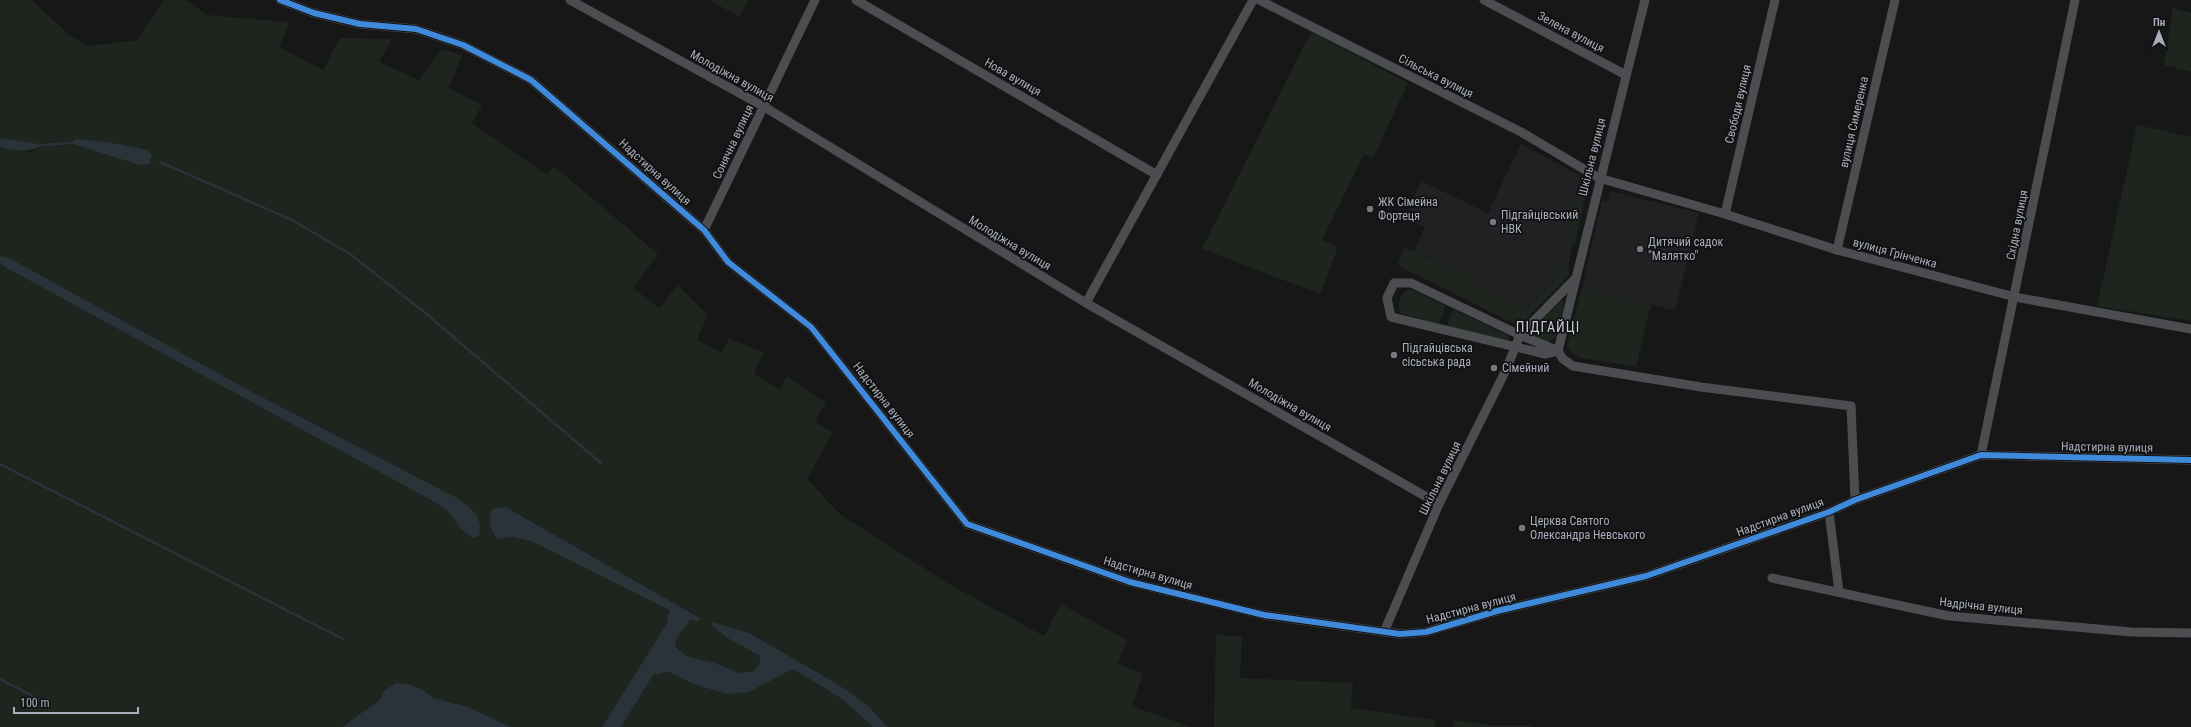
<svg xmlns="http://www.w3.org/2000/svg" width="2191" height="727" font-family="'Roboto Condensed',sans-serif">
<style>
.built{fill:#212123}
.green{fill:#1d251e}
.water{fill:#2a333a}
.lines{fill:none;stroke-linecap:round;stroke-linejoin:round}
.stream{stroke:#2a333a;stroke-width:2.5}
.minor{stroke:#4b4d50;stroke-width:9}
.cycleway-casing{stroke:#111113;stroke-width:8}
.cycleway{stroke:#408adc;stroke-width:6}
.poi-dot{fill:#757980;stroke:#111113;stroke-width:1.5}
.labels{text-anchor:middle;stroke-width:3.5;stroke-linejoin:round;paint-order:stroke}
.street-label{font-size:12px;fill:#a8aeb9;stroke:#111113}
.poi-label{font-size:12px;fill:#a8aeb9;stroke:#111113;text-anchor:start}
.quarter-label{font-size:14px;letter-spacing:1px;fill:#c9ccd5;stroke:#111113}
</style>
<rect width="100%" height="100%" fill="#171717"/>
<!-- built -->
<g class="built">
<polygon points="1521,144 1581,176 1558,276 1525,310 1471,285 1474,278 1414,251 1425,227 1405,218 1421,181 1488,213"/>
<polygon points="1610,191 1699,213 1675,311 1582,288 1602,201 1607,202"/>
</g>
<!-- green -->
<g class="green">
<polygon points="0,0 32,0 68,34 88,46 137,40 164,0 186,0 207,15 290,22 279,47 323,70 340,38 392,39 379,62 419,80 441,49 462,55 449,88 482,105 472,123 547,175 554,166 658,254 633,288 659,308 678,285 708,315 697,340 721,352 729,339 764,352 754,374 780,390 787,376 826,403 815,422 833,432 807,479 841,515 949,584 1044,636 1061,604 1127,640 1118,664 1143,673 1132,706 1191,727 888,727 881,720 785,654 749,633 714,622 729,639 760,656 759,664 754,671 740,673 715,663 686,656 675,646 676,640 690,620 698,621 700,618 506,507 497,539 512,537 531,541 669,610 667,623 602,727 510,727 469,707 433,698 421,689 409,684 396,683 385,690 379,700 342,727 0,727 0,147 31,152 44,146 0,138"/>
<polygon points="709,0 748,0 740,17"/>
<polygon points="2173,8 2191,13 2191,72 2164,65"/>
<polygon points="1311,32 1408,83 1373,158 1364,154 1322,240 1338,247 1320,294 1202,249"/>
<polygon points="2137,125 2191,137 2191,321 2097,306"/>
<polygon points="1581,176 1589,180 1575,243 1573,242 1568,268 1570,269 1568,277 1524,321 1515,324 1400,267 1398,262 1404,247 1474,278 1471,285 1525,310 1558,276"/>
<polygon points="1582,288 1651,305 1636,367 1582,358 1571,353 1567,346"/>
<path d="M1410,289L1446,306L1439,324L1400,313C1398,303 1399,293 1410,289Z"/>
<polygon points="1561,301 1564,303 1556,337 1547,343 1533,336 1531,331"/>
<polygon points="1453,309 1510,337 1508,343 1447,326"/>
<polygon points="1216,634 1242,637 1240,678 1353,683 1351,708 1435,720 1435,727 1214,727"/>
<polygon points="793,669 842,699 873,727 621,727 652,675 669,672 693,684 727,694 749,692"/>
<polygon points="1454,720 1489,725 1529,725 1532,727 1453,727"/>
</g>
<!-- water -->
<g class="water">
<path d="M0,138L45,145C30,152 16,152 0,147Z"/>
<polygon points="76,139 107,142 148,150 152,156 149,164 140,165 70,143"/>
<path d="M0,256L9,258L252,392L457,498C472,509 484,517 479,536L472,538L460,528L448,511L433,501L5,267L0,263Z"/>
<path d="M506,507L700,618L699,621L690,620L676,640L675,646L686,656L715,663L740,673L754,671L759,664L760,656L729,639L712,626L713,622L749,633L837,684L867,705L888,727H873L842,699L793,669L749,692L727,694L693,684L669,672L653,675L621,727H602L667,623L669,610L531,541L512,537L497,539C490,529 488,521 492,509Z"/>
<polygon points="396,683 409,684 421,689 433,698 469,707 510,727 342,727 379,700 385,690"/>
</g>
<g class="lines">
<!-- stream -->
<g class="stream">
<polyline points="45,145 70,143"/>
<polyline points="160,162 292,220 350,254 423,311 601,463"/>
<polyline points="0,464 343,639"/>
<polyline points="0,679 42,701"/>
</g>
<!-- minor -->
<g class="minor">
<polyline points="280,0 314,13 360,24 416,29 463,45 531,80 704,230 728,262 811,327 967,524 1130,582 1264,615 1400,634 1426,632 1497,611 1646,576 1829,512 1855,500 1981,455 2191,460"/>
<polyline points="570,0 763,106 1086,303 1439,504"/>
<polyline points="856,0 1157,175"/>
<polyline points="1259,0 1521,132 1599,178 1725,214 1837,250 2015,297 2191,329"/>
<polyline points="1484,0 1626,75"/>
<polyline points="1725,214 1775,0"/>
<polyline points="704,230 815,0"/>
<polyline points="1837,250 1895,0"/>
<polygon points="1394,283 1411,283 1520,335 1558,351 1545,354 1391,317 1387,298"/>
<polyline points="1086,303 1253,0"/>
<polyline points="1558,351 1563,359 1573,366 1701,387 1851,406 1855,500"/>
<polyline points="1558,351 1645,0"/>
<polyline points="1981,455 2075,0"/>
<polyline points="1829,512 1839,592"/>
<polyline points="1772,578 1949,616 2132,632 2191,633"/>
<polyline points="1384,632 1439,504 1506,370 1520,335 1575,279"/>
</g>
<defs>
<polyline id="cycleway" points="280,0 314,13 360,24 416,29 463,45 531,80 704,230 728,262 811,327 967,524 1130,582 1264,615 1400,634 1426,632 1497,611 1646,576 1829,512 1855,500 1981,455 2191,460"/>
</defs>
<!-- cycleway casing -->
<use href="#cycleway" class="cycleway-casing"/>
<!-- cycleway -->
<use href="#cycleway" class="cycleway"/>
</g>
<!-- markers -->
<g class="poi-dot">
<circle cx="1370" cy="209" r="4"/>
<circle cx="1493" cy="222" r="4"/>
<circle cx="1640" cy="249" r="4"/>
<circle cx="1394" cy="355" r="4"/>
<circle cx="1494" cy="368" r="4"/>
<circle cx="1522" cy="528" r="4"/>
</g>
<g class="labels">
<!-- street labels -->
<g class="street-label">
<text transform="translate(1571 32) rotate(28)" y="4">Зелена вулиця</text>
<text transform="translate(732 76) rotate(29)" y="4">Молодіжна вулиця</text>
<text transform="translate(1436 76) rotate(27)" y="4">Сільська вулиця</text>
<text transform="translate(1013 77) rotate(30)" y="4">Нова вулиця</text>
<text transform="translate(1738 104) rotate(-77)" y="4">Свободи вулиця</text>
<text transform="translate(1854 122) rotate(-77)" y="4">вулиця Симеренка</text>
<text transform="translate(733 142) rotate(-65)" y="4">Сонячна вулиця</text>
<text transform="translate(1592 157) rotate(-76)" y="4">Шкільна вулиця</text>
<text transform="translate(655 172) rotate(42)" y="4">Надстирна вулиця</text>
<text transform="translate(2017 225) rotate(-79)" y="4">Східна вулиця</text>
<text transform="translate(1010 243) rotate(31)" y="4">Молодіжна вулиця</text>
<text transform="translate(1895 253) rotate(15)" y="4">вулиця Грінченка</text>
<text transform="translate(884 400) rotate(52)" y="4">Надстирна вулиця</text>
<text transform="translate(1290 405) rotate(30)" y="4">Молодіжна вулиця</text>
<text transform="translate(2107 447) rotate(1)" y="4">Надстирна вулиця</text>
<text transform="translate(1440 478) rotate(-64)" y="4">Шкільна вулиця</text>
<text transform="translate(1780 517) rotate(-20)" y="4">Надстирна вулиця</text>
<text transform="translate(1148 573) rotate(16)" y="4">Надстирна вулиця</text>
<text transform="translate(1981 606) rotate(6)" y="4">Надрічна вулиця</text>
<text transform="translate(1471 608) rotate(-15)" y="4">Надстирна вулиця</text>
</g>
<!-- poi labels -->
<g class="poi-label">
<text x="1378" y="206">ЖК Сімейна<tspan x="1378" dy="14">Фортеця</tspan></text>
<text x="1501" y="219">Підгайцівський<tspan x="1501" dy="14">НВК</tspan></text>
<text x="1648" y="246">Дитячий садок<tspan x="1648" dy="14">"Малятко"</tspan></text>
<text x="1402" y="352">Підгайцівська<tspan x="1402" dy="14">сісьська рада</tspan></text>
<text x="1502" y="372">Сімейний</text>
<text x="1530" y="525">Церква Святого<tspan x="1530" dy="14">Олександра Невського</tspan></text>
</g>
<!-- quarter labels -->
<g class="quarter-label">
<text x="1548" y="332">ПІДГАЙЦІ</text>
</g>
</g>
<!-- north arrow -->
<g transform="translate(2159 32)" stroke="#111113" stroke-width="3" paint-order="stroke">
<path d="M0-3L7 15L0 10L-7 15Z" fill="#a8aeb9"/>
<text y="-6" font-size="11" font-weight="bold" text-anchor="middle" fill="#a8aeb9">Пн</text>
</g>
<!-- scale -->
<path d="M14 707v6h124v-6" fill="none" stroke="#a8aeb9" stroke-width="2"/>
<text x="20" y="707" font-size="12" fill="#a8aeb9" stroke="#111113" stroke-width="3" paint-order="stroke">100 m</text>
</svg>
